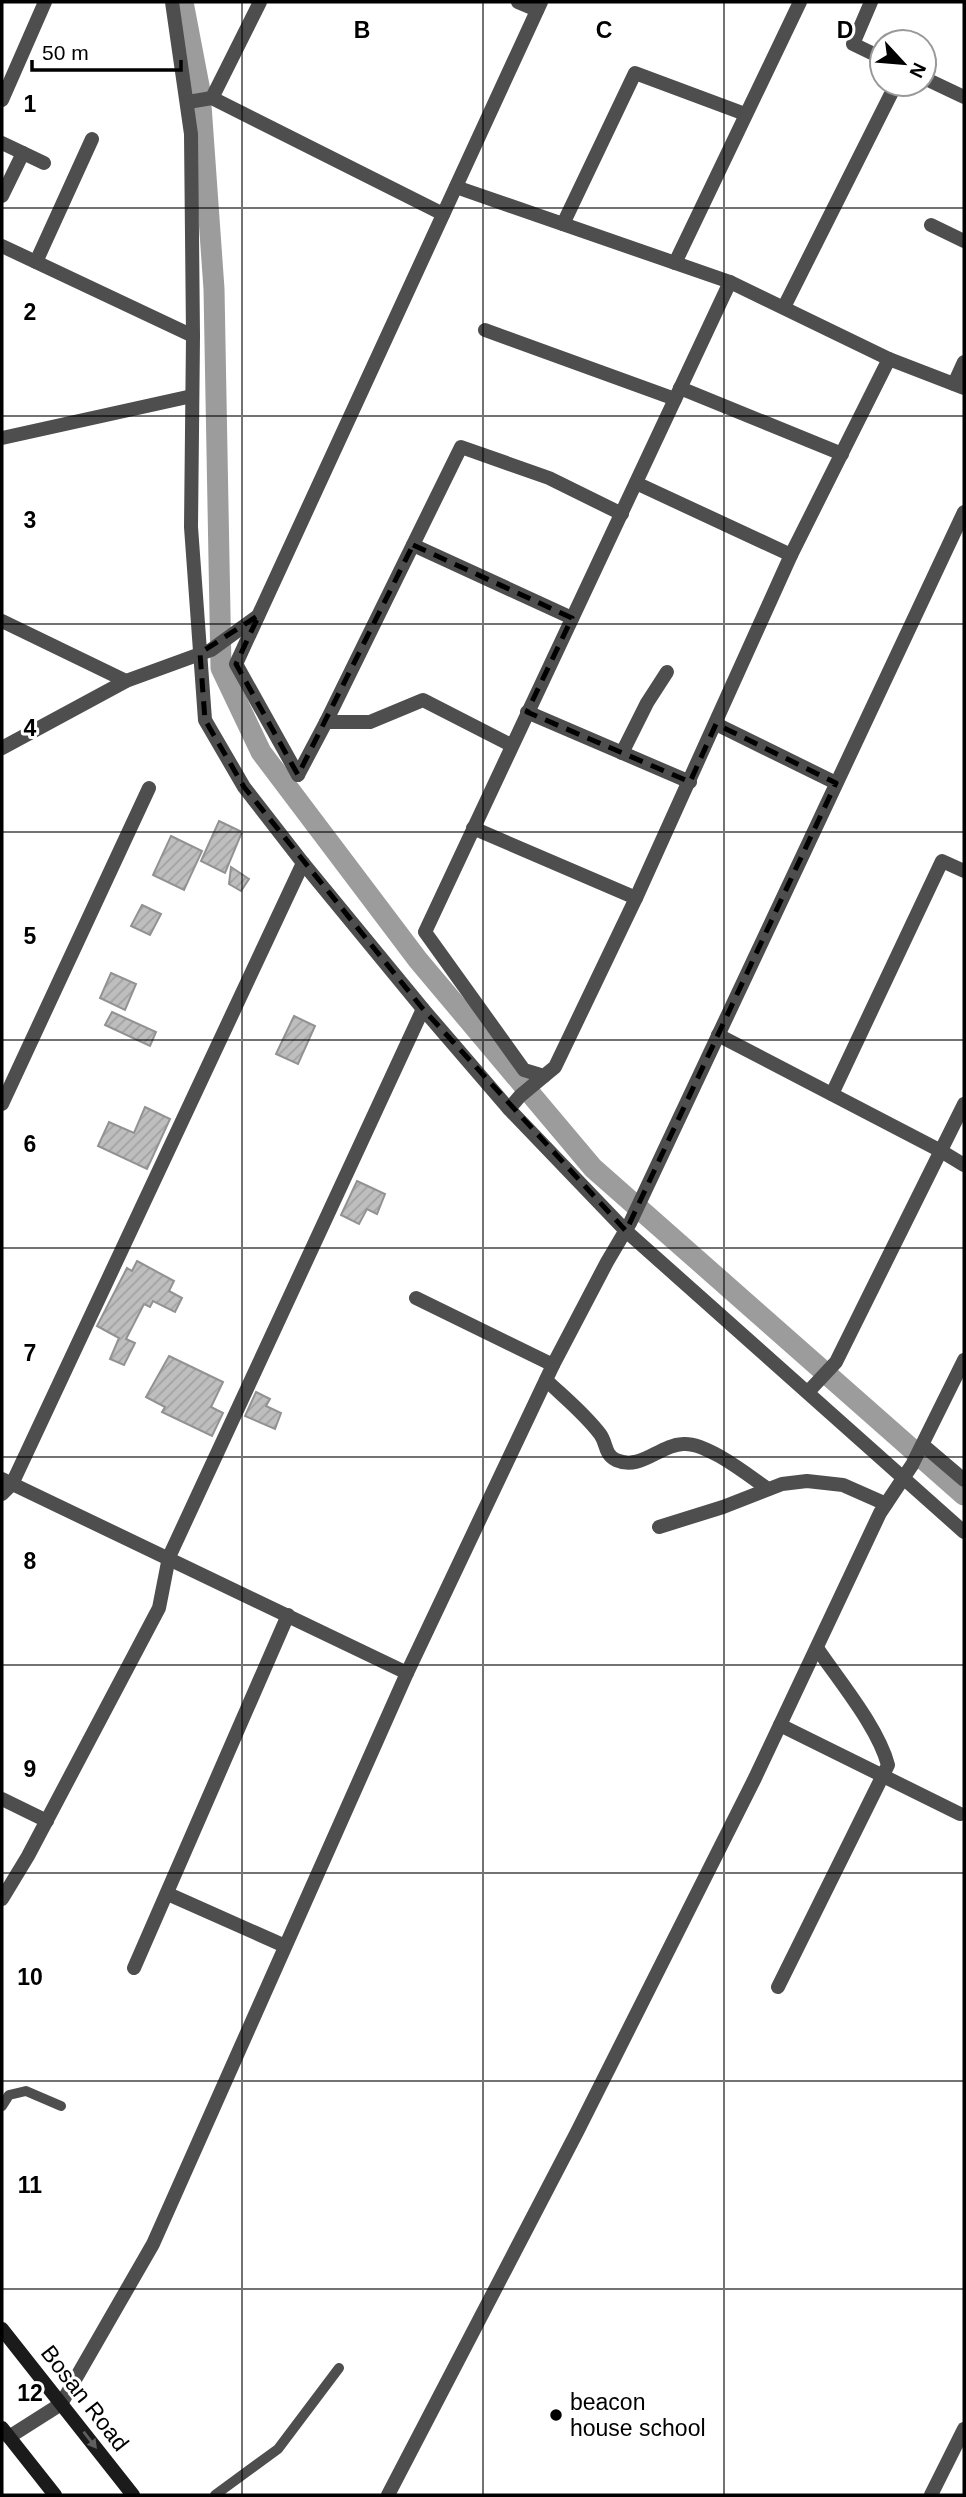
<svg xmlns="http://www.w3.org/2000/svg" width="966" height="2497" font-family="Arial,sans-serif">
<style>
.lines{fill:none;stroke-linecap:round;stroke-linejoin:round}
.canal{stroke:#9c9c9c;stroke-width:21}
.building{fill:url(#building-hatch);stroke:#929292;stroke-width:2}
.lane{stroke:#4e4e4e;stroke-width:10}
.street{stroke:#4e4e4e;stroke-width:14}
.secondary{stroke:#1b1b1b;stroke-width:14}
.oneway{fill:#5f5f5f}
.marked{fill:none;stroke:#000;stroke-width:5;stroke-dasharray:14 9;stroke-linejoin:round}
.grid{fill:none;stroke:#000;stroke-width:2;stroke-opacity:0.55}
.poi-dot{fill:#000;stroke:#fff;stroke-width:2.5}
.labels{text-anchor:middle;stroke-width:6;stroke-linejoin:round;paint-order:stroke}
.street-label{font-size:23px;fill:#000;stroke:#fff}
.poi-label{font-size:23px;fill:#000;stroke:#fff;text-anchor:start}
.grid-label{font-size:23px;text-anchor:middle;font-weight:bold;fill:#000;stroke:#fff;stroke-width:6;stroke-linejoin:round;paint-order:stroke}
</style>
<defs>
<pattern id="building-hatch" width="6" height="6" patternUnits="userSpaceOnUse" patternTransform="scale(1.75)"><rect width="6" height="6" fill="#bebebe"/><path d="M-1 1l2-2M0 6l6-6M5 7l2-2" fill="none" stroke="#a2a2a2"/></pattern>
</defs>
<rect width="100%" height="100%" fill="#fff"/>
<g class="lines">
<!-- canal -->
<polyline class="canal" points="183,2 200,91 214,289 221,668 261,752 418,960 593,1168 964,1495"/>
</g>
<!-- building -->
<g class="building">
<polygon points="219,821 242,832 225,873 201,861"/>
<polygon points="171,836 202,851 184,890 153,875"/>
<polygon points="231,867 249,879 241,891 229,884"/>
<polygon points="142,905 161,914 150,935 131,926"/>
<polygon points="111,973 136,984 125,1010 100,998"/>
<polygon points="112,1012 156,1032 150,1046 105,1025"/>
<polygon points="294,1016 315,1026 298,1064 276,1054"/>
<polygon points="145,1107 170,1119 147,1169 98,1146 109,1122 134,1133"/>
<polygon points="357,1181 385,1194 377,1214 367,1209 359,1224 341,1215"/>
<polygon points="137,1261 174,1281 169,1291 182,1298 175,1312 153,1301 150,1307 144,1304 126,1339 135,1343 124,1365 110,1359 119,1338 97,1326 127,1268 132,1271"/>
<polygon points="169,1356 223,1382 211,1407 223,1413 212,1436 162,1412 165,1407 146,1397"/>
<polygon points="256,1392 270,1399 266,1406 281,1413 275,1429 245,1416"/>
</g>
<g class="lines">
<!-- lane -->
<g class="lane">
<polyline points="2,2106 9,2095 26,2091 61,2106"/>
<polyline points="215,2495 278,2449 339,2368"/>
</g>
<!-- street -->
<g class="street">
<polyline points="172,2 191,134 193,336 191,527 205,720 244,787 303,863 423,1009 509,1109 626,1231 964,1532"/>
<polyline points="518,2 537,10"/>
<polyline points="871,2 853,44 882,58"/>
<polyline points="924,78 964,97"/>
<polyline points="212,98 260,2"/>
<polyline points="2,100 45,2"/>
<polyline points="188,102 212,98 443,214"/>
<polyline points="2,143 44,163"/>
<polyline points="456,187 730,282 889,359 964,388"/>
<polyline points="2,196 23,153"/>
<polyline points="563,224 635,73 745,114"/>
<polyline points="931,225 964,241"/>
<polyline points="2,246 193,336"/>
<polyline points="36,262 92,139"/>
<polyline points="675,263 800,2"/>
<polyline points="730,282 425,932 524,1070 544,1076 555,1067 636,898 791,555 889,359"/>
<polyline points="784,307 896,84"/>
<polyline points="485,330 675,399"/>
<polyline points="954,384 964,362"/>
<polyline points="680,388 842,454"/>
<polyline points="2,438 192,396"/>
<polyline points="636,483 791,555"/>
<polyline points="413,545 572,618"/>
<polyline points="2,621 126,681"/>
<polyline points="527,712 690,782"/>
<polyline points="326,722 461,447 549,478 622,514"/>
<polyline points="716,724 836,783"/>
<polyline points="2,748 126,681 211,650 258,616"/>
<polyline points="622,753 647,703 667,672"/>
<polyline points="298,775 236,664 541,2"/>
<polyline points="298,775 326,722 370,722 423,700 511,745"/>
<polyline points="473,828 636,898"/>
<polyline points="718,1035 941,1151 964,1165"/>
<polyline points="832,1094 942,861 964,871"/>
<polyline points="2,1104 149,788"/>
<polyline points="509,1109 520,1096 544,1076"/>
<polyline points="416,1298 553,1365"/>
<path d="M546,1380C564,1397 585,1414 600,1434C607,1443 604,1454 616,1460C641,1471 659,1445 683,1444C707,1442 749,1476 768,1489"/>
<polyline points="808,1392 836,1362 964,1104"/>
<polyline points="923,1445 964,1480"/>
<polyline points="2,1479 407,1673"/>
<polyline points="2,1494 12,1484 303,863"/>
<polyline points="659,1527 723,1507 782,1484 807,1481 843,1485 886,1504"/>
<polyline points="780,1725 960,1814"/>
<polyline points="2,1799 47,1821"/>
<polyline points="168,1894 285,1946"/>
<polyline points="2,1899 28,1856 159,1608 169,1557 423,1009"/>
<polyline points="134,1968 288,1615"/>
<path d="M778,1987L888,1765C878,1727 839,1681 817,1648"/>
<polyline points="9,2437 61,2404 153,2244 407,1673 553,1365 607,1262 630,1223 964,512"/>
<polyline points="388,2495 577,2132 755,1778 880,1513 912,1465 964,1360"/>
<polyline points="931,2495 964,2429"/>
</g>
<!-- secondary -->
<g class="secondary">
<polyline points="2,2329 133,2495"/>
<polyline points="2,2428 55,2495"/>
</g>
</g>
<!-- one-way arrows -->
<defs><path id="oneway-solid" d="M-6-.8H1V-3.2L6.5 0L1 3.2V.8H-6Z" transform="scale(1.75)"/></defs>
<use class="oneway" href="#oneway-solid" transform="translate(90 2440) rotate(52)"/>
<!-- marked area -->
<path class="marked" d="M413,545L572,618L527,712L690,782L716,724L836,783L626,1231L423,1009L244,787L205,720L200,653L259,615L236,664L298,775Z"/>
<!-- grid -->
<path class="grid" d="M242,2V2495M483,2V2495M724,2V2495M2,208H964M2,416H964M2,624H964M2,832H964M2,1040H964M2,1248H964M2,1457H964M2,1665H964M2,1873H964M2,2081H964M2,2289H964"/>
<!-- markers -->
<circle class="poi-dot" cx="556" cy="2415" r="7"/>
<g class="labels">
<!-- street labels -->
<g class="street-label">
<text transform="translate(85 2398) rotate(52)" y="8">Bosan Road</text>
</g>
<!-- poi labels -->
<g class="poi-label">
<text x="570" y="2410">beacon<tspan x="570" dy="26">house school</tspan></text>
</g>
</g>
<g class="grid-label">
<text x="362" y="38">B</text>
<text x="604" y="38">C</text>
<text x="845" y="38">D</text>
<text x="30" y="112">1</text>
<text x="30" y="320">2</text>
<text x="30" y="528">3</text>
<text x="30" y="736">4</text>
<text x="30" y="944">5</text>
<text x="30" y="1152">6</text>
<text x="30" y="1361">7</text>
<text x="30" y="1569">8</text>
<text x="30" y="1777">9</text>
<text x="30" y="1985">10</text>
<text x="30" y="2193">11</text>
<text x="30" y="2401">12</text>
</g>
<!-- border -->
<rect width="966" height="2497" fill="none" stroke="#000000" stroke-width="7"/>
<!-- north arrow -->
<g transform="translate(903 63) rotate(116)"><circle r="33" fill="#ffffff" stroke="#999999" stroke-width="2"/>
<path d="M0-5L12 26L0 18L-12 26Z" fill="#000000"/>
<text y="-10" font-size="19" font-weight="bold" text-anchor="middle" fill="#000000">N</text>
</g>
<!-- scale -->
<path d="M32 60v10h149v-10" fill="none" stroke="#000000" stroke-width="3.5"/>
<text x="42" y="60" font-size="21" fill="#000000" stroke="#ffffff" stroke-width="5" paint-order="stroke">50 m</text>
</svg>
